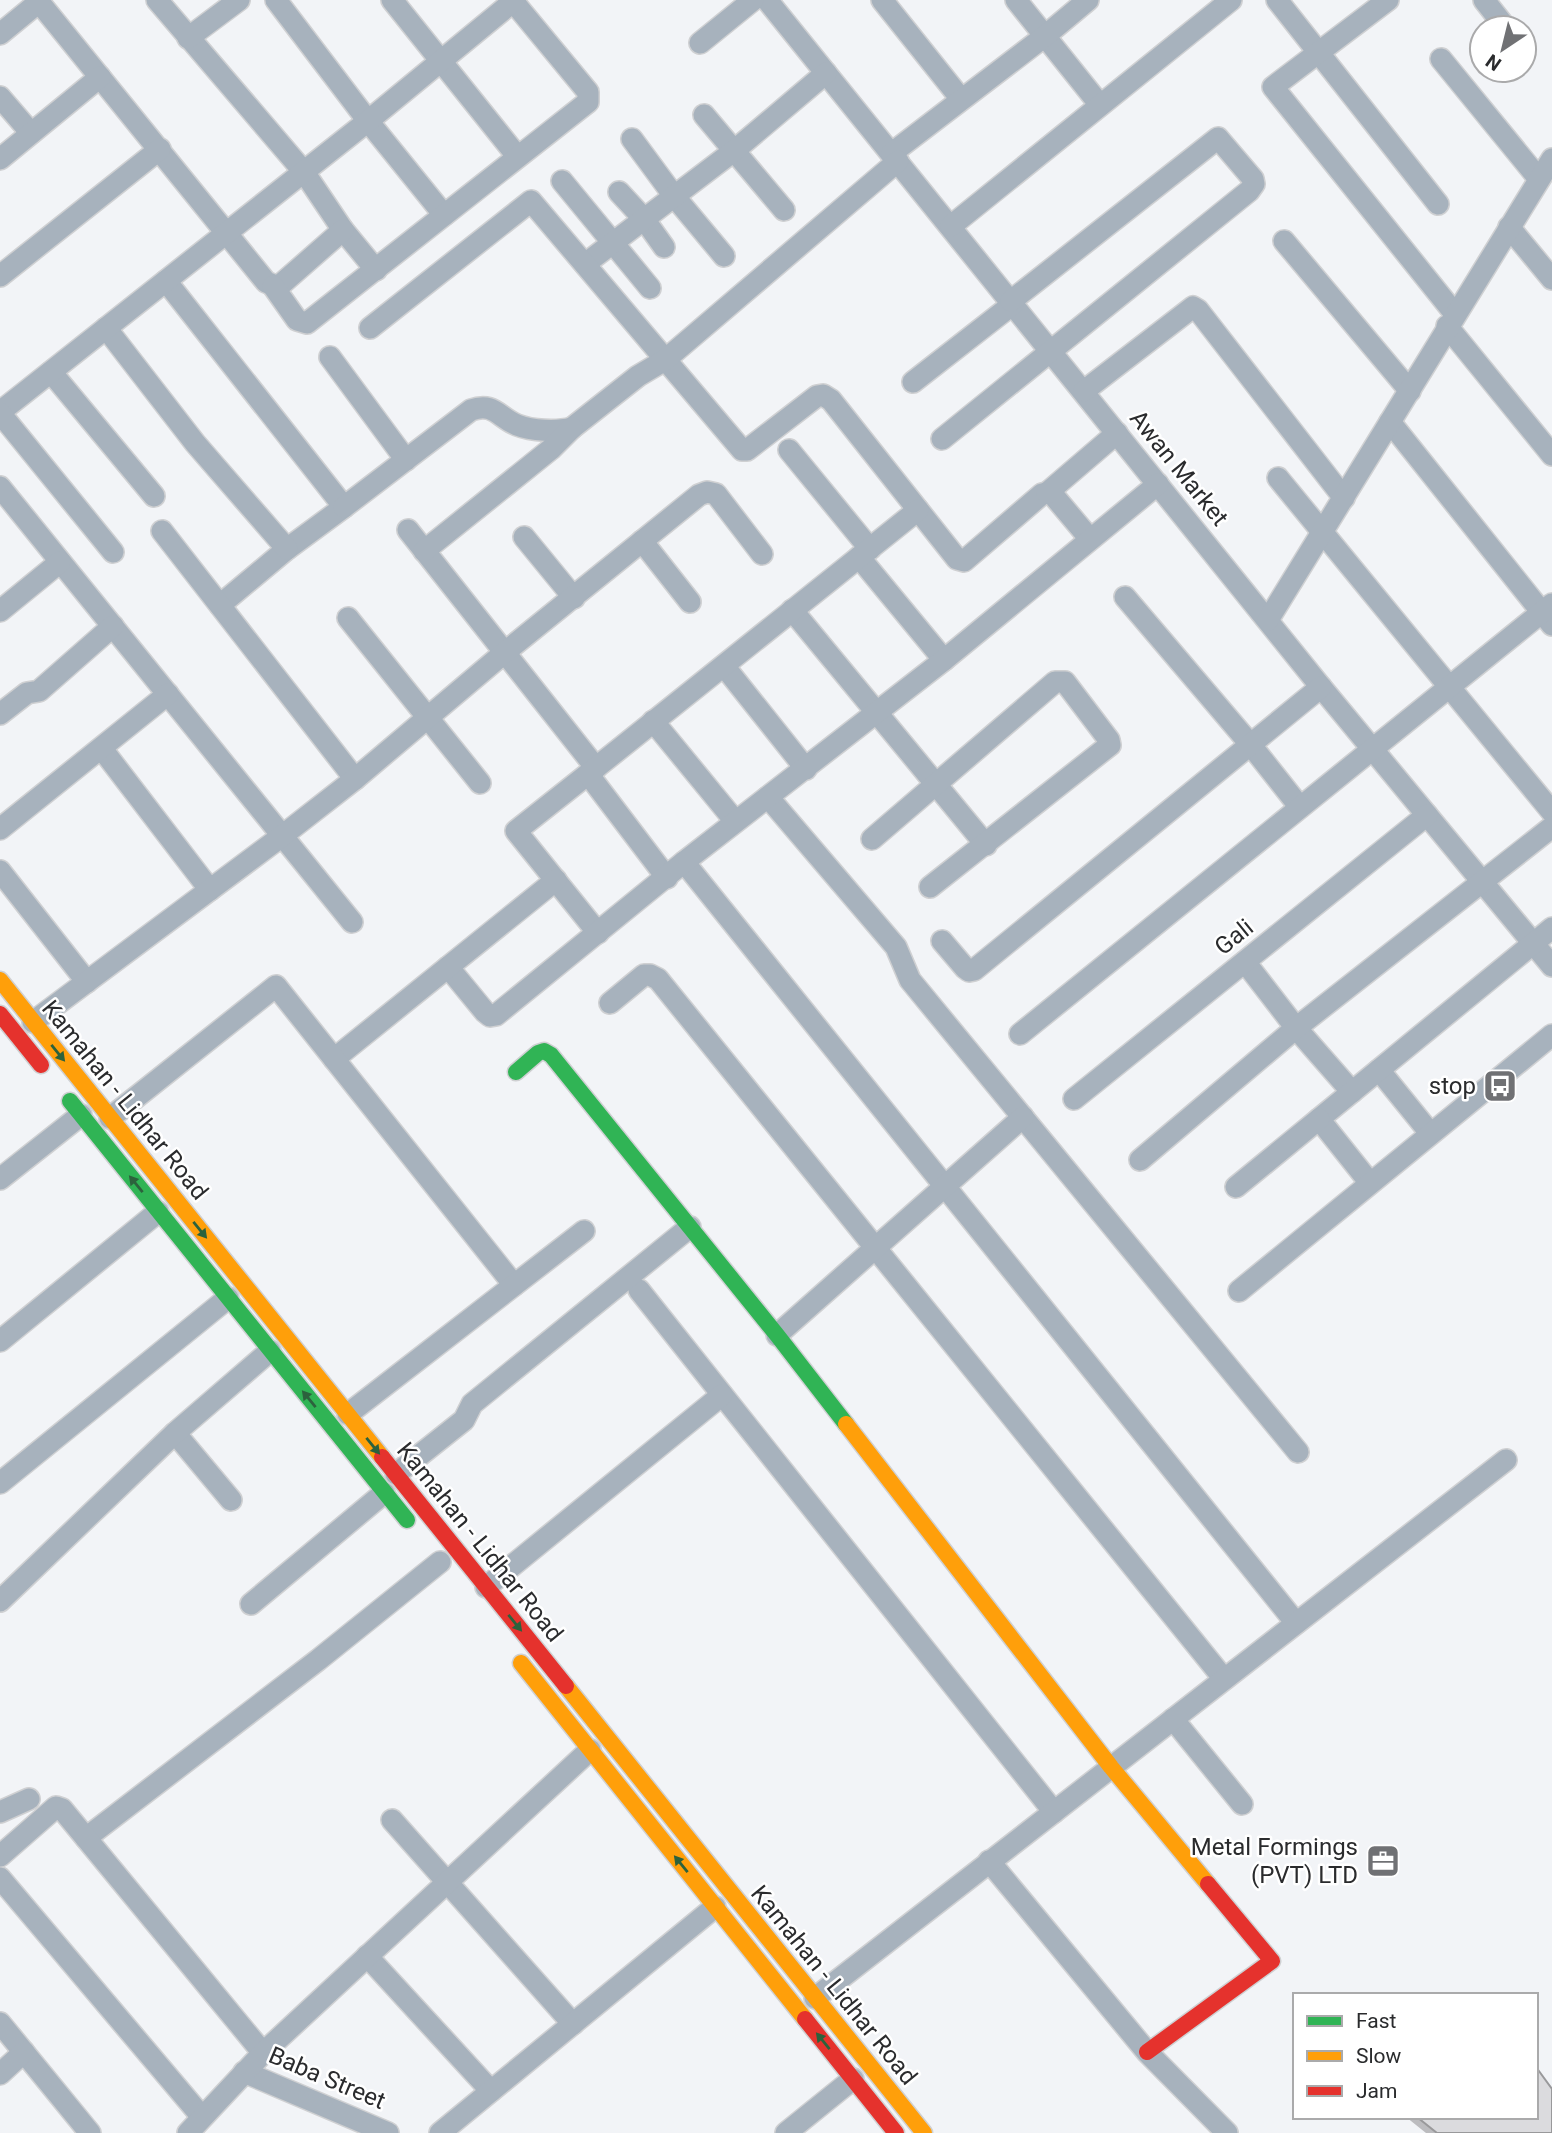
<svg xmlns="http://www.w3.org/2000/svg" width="1552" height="2133" font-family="Roboto,sans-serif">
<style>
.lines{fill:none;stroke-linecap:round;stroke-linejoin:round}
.street-casing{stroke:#cfd0d2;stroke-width:24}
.fast-casing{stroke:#cfd0d2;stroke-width:19}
.slow-casing{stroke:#cfd0d2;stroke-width:19}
.jam-casing{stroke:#cfd0d2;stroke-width:19}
.street{stroke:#a7b2bd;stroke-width:21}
.fast{stroke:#30b455;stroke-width:16}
.slow{stroke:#ff9f0a;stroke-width:16}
.jam{stroke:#e5322d;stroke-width:16}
.wall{fill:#bcbcbf}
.building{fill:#dbdbde;stroke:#99999b;stroke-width:2}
.oneway{fill:#2c623d}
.labels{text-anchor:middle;stroke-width:5;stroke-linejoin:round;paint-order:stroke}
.street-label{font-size:24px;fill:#2a2b2d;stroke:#fff}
.poi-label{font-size:24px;fill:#2a2b2d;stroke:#fff;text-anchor:end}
</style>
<rect width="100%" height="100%" fill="#f2f4f7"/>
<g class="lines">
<defs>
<g id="street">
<polyline points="157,0 304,172 343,230 376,270"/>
<polyline points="276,0 368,121 444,215"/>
<polyline points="392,0 517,156"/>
<polyline points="767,0 1321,687 1552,966"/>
<polyline points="882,0 961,99"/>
<polyline points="1016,0 1100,105"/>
<polyline points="1277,0 1438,204"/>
<polyline points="1388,0 1273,87 1455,314"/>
<polyline points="1484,0 1506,28"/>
<polyline points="0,34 39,2 266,282 278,287 343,230"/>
<polyline points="188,38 239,0"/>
<polyline points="700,43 753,0"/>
<polyline points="1441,59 1539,179"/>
<polyline points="0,97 31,133"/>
<polyline points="704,115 784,210"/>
<polyline points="632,139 674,196 724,256"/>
<polyline points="892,153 1045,36 1088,0"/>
<polyline points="0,159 100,77"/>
<polyline points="562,181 650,288"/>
<polyline points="619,192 644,219 664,247"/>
<polyline points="951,226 1231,0"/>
<polyline points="1509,227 1552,279"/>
<polyline points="1284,241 1410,391"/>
<polyline points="585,264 735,150 826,73"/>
<polyline points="0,276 160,149"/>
<polyline points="166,281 344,507 287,549 220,605"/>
<polyline points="273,286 297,320 307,323 588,102 588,92 512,0"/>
<polyline points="1447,326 1552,455"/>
<polyline points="106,328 195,443 287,549"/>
<polyline points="370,328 531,201 742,450 747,450 817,396 823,395 831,400 957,559 964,561 1042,494 1047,493 1053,495 1090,539"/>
<polyline points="330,357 406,460"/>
<polyline points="51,372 154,496"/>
<polyline points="913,382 1013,304"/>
<polyline points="1084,391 1193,307 1198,310 1344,498"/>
<polyline points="0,412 368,121 515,0"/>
<polyline points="0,413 113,552"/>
<polyline points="1390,422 1552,625"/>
<polyline points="942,439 1249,191 1254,184 1253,179 1218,138 1011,301"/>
<polyline points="789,450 870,549"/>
<polyline points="1278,478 1552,812"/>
<polyline points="0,487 352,922"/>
<polyline points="1047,493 1117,433"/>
<path d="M344,507L471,410C494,402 498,417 517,425C532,431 557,432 572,428L638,376L665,360L898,161"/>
<polyline points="408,530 596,768"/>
<polyline points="162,531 355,779"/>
<polyline points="524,537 574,598"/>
<polyline points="642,541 690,602"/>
<polyline points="424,551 551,449 572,428"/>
<polyline points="859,557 944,660"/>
<polyline points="1125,597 1250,744 1299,806"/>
<polyline points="792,610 986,845"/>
<polyline points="0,611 60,562"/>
<polyline points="348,618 480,783"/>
<polyline points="1268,620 1552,159"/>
<polyline points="724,666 806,769"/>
<polyline points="0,714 27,693 39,691 113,626"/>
<polyline points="653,721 735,821"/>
<polyline points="102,749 210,890"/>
<polyline points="588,774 516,831 598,933"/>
<polyline points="768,797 896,947 910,980 1298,1452"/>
<polyline points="0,829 168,694"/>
<polyline points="872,839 1055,682 1065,682 1109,740 1110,745 930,887"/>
<polyline points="684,862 1296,1623"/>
<polyline points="0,871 87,982"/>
<polyline points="667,878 588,774 918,510"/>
<polyline points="942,941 965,968 969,971 974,970 1321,687"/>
<polyline points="1245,962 1296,1028 1352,1092"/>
<polyline points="448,967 485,1012 490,1016 496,1015 684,862 944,660 1158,484"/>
<polyline points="610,1003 644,975 650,975 658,979 1224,1679"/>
<polyline points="33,1022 282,836 355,779 504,653 699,495 707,492 716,494 762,554"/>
<polyline points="1020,1034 1552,604"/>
<polyline points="334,1059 556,880"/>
<polyline points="1379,1070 1430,1133"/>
<polyline points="1074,1099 1427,815"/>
<polyline points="110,1118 276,986 514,1285"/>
<polyline points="1140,1160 1296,1028 1552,827"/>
<polyline points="0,1179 81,1115"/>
<polyline points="1370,1183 1319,1119 1552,928"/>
<polyline points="1236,1187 1319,1119"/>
<polyline points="639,1290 1054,1812"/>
<polyline points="1239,1291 1552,1035"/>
<polyline points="777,1335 1023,1117"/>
<polyline points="0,1341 158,1212"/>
<polyline points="348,1414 584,1231"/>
<polyline points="175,1433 231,1500"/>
<polyline points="396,1474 464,1420 472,1404 690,1227"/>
<polyline points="0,1483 228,1298"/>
<polyline points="486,1587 722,1395"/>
<polyline points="0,1601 175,1433 270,1351"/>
<polyline points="251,1604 384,1493"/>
<polyline points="1173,1719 1242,1804"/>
<polyline points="0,1812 29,1799"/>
<polyline points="392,1820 573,2024"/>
<polyline points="86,1838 318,1660 440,1562"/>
<polyline points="0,1856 56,1807 62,1809 263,2053"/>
<polyline points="989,1861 1147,2052 1227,2133"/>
<polyline points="0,1878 202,2117"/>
<polyline points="367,1956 491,2091"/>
<polyline points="815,1998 1506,1460"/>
<polyline points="0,2023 90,2133"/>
<polyline points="244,2072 388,2133"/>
<polyline points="0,2074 24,2052"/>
<polyline points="188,2133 263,2053 590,1750"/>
<polyline points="440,2133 715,1907"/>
<polyline points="786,2133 853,2079"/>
</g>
<g id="fast">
<polyline points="516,1072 538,1053 544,1051 551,1055 777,1335 846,1424"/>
<polyline points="70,1101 407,1520"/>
</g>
<g id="slow">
<polyline points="0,980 382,1457"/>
<polyline points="846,1424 1111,1767 1208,1884"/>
<polyline points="521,1663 805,2019"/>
<polyline points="566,1686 924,2133"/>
</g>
<g id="jam">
<polyline points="0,1014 41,1065"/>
<polyline points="382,1457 566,1686"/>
<polyline points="805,2019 896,2133"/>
<polyline points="1147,2052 1272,1961 1208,1884"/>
</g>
</defs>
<!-- street casing -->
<use href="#street" class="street-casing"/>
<!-- fast casing -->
<use href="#fast" class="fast-casing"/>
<!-- slow casing -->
<use href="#slow" class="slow-casing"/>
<!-- jam casing -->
<use href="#jam" class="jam-casing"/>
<!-- street -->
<use href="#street" class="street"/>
<!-- fast -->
<use href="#fast" class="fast"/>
<!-- slow -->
<use href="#slow" class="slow"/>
<!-- jam -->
<use href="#jam" class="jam"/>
</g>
<!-- wall -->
<polygon class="wall" points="1406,2117 1536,2117 1552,2133 1426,2133"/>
<!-- building -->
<polygon class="building" points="1536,2067 1552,2089 1552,2133 1437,2133 1417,2117 1536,2117"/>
<!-- one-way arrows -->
<defs><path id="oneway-solid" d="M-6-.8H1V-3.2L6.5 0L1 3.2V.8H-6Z" transform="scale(1.75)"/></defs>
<g class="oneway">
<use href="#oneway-solid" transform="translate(58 1053) rotate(51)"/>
<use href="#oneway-solid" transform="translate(136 1184) rotate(-129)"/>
<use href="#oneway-solid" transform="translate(200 1230) rotate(51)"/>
<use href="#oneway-solid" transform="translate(309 1399) rotate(-129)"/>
<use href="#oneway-solid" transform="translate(373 1446) rotate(51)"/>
<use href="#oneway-solid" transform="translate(515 1623) rotate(51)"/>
<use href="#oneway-solid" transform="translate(681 1864) rotate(-129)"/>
<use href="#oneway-solid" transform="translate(823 2041) rotate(-129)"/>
</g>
<!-- icons -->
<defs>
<symbol id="bus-square" viewBox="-11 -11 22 22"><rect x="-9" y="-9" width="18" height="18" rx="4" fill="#707174" stroke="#fff"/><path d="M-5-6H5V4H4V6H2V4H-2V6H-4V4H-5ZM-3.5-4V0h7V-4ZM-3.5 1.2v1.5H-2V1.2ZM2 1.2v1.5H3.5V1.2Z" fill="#fff"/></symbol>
<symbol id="office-square" viewBox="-11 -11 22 22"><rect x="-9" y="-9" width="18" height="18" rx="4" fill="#707174" stroke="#fff"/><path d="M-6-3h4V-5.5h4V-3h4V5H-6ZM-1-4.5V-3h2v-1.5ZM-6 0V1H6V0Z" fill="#fff"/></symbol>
</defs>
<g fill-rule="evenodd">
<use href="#bus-square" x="1481" y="1067" width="38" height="38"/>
<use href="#office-square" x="1364" y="1842" width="38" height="38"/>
</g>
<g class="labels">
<!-- street labels -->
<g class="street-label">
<text transform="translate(1179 468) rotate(51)" y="8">Awan Market</text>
<text transform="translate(1234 937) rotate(-39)" y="8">Gali</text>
<text transform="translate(125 1100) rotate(51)" y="8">Kamahan - Lidhar Road</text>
<text transform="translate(480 1542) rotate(51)" y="8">Kamahan - Lidhar Road</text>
<text transform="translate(834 1985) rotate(51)" y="8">Kamahan - Lidhar Road</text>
<text transform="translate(327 2078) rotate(23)" y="8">Baba Street</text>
</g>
<!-- poi labels -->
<g class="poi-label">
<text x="1476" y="1094">stop</text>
<text x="1358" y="1855">Metal Formings<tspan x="1358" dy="28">(PVT) LTD</tspan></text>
</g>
</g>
<!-- legend -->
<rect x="1293" y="1993" width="245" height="126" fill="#ffffff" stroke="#aaaaab" stroke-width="2"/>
<rect x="1307" y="2016" width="35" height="10" fill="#30b455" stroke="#aaaaab" stroke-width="2"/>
<text x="1356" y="2028" font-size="21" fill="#2a2b2d">Fast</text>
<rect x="1307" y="2051" width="35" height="10" fill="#ff9f0a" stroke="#aaaaab" stroke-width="2"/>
<text x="1356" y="2063" font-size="21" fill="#2a2b2d">Slow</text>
<rect x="1307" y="2086" width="35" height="10" fill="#e5322d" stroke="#aaaaab" stroke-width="2"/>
<text x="1356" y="2098" font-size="21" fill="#2a2b2d">Jam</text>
<!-- north arrow -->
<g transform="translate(1503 49) rotate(215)"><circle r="33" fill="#ffffff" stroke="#aaaaab" stroke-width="2"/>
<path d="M0-5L12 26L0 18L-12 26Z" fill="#707174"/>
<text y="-10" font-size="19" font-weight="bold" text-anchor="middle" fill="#2a2b2d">N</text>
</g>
</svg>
